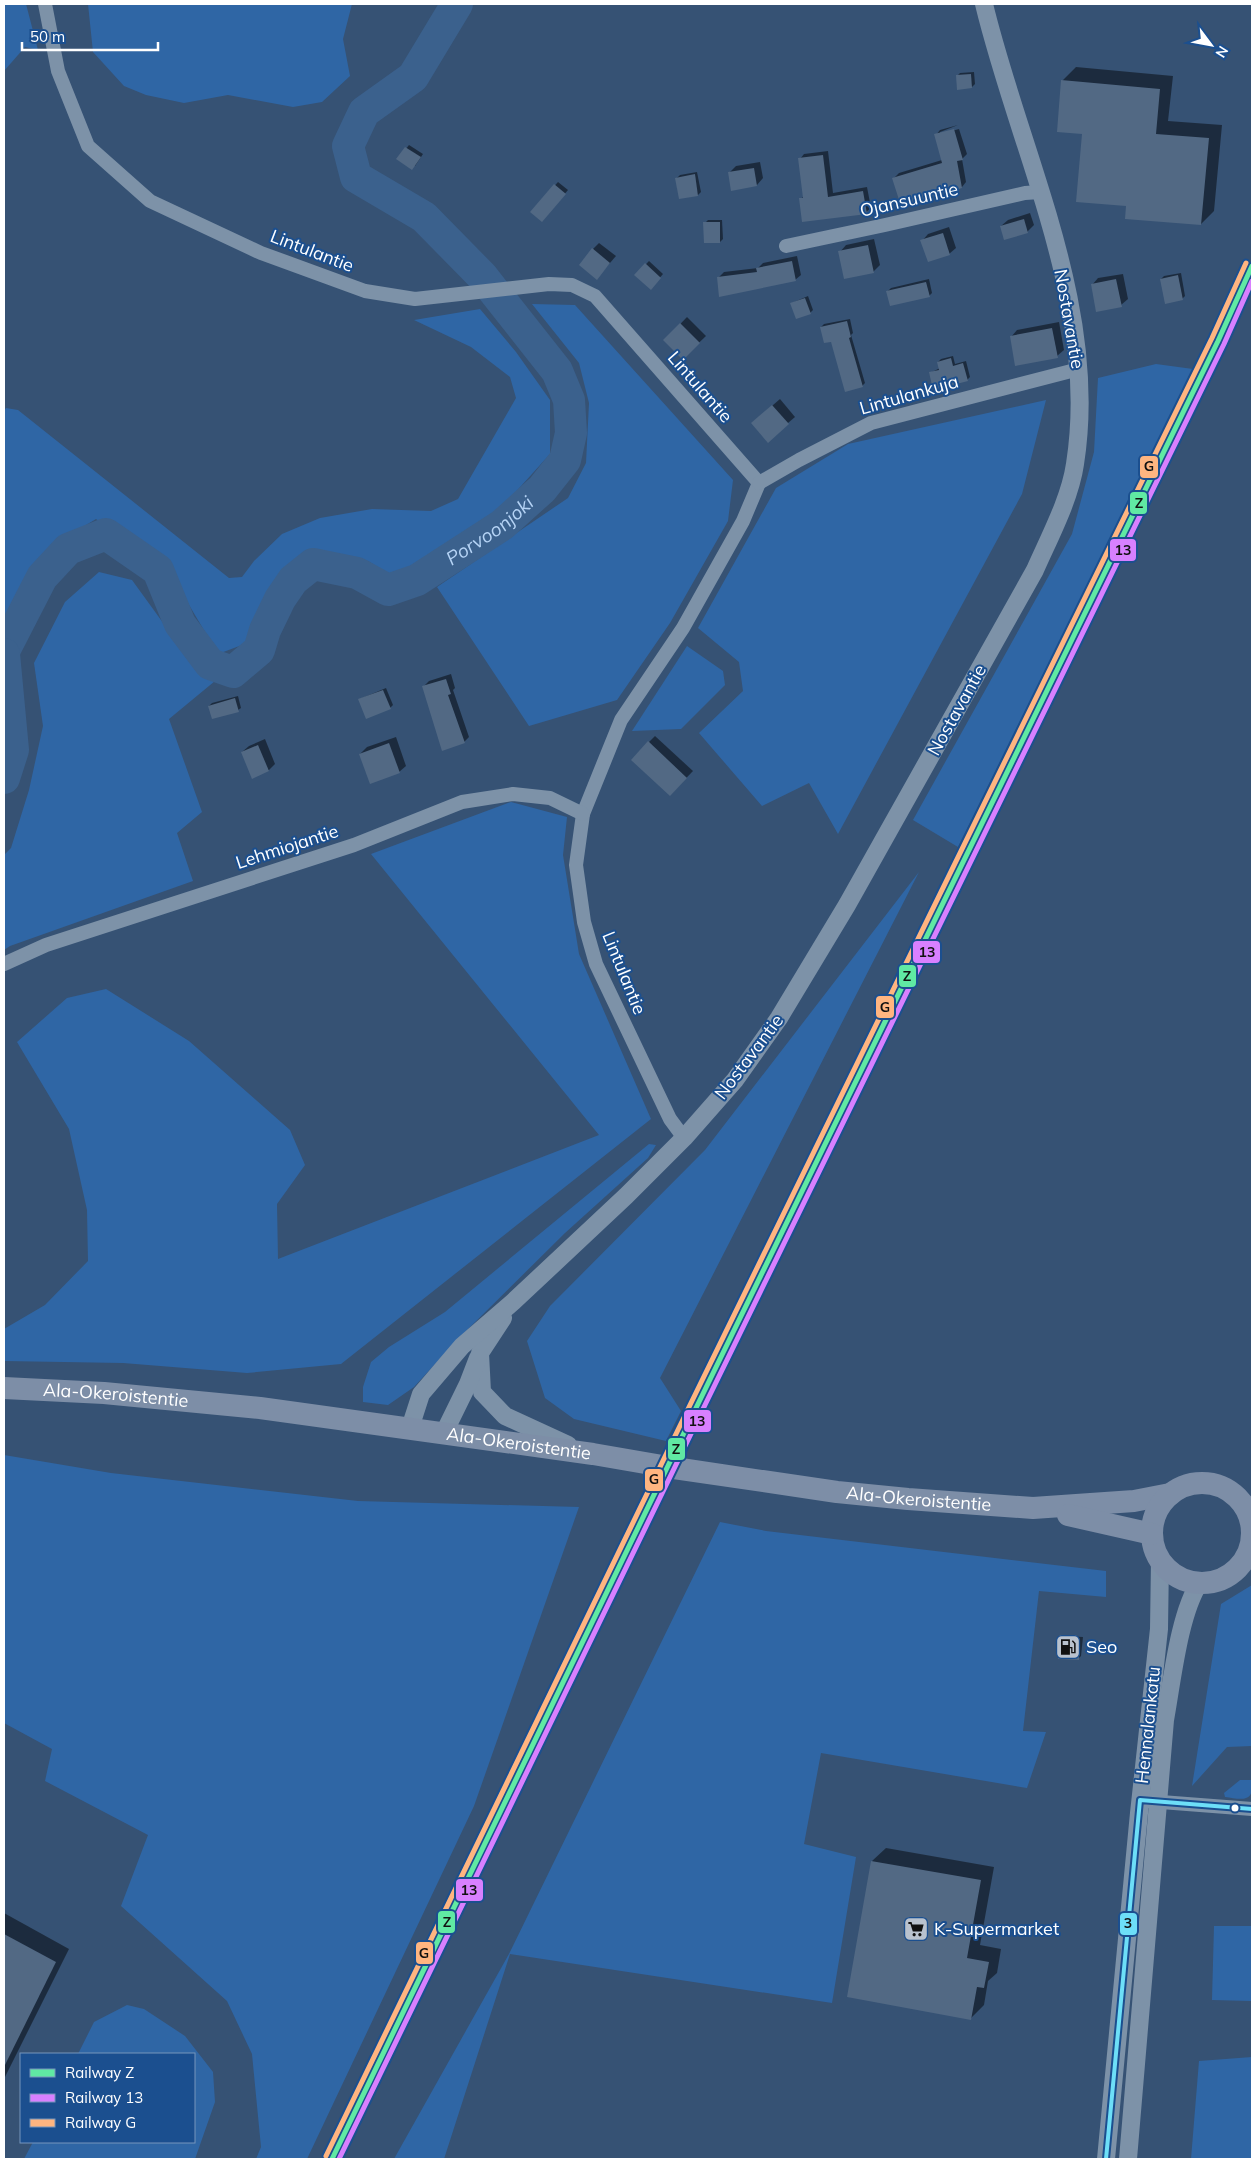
<svg xmlns="http://www.w3.org/2000/svg" width="1256" height="2163" font-family="Mulish,sans-serif">
<style>
.green{fill:#2f66a5}
.shadow{fill:#0007}
.lines{fill:none;stroke-linecap:round;stroke-linejoin:round}
.river{stroke:#3b618d;stroke-width:32}
.building{fill:#526984}
.minor{stroke:#7d92a8;stroke-width:14}
.tertiary{stroke:#7d92a8;stroke-width:18}
.primary{stroke:#7d8ea7;stroke-width:22}
.bus-1-casing{stroke:#1b4f8f;stroke-width:8}
.bus-1{stroke:#6ddff8;stroke-width:4}
.rail-1-casing{stroke:#1b4f8f;stroke-width:9}
.rail-2-casing{stroke:#1b4f8f;stroke-width:9}
.rail-3-casing{stroke:#1b4f8f;stroke-width:9}
.rail-1{stroke:#60e9a3;stroke-width:5}
.rail-2{stroke:#d880ff;stroke-width:5}
.rail-3{stroke:#ffb580;stroke-width:5}
.bus-dot{fill:#fff;stroke:#1b4f8f;stroke-width:2}
.labels{text-anchor:middle;stroke-width:4;stroke-linejoin:round;paint-order:stroke}
.street-label{font-size:18px;fill:#fff;stroke:#1b4f8f}
.poi-label{font-size:18px;fill:#fff;stroke:#1b4f8f;text-anchor:start}
.water-label{font-size:19px;font-style:italic;fill:#b5d3f5;stroke:#1b4f8f}
.line-badge{stroke:#1b4f8f;stroke-width:2}
.pale-badge-label{font-size:14px;text-anchor:middle;font-weight:bold;fill:#111}
</style>
<rect width="100%" height="100%" fill="#365274"/>
<!-- green -->
<g class="green">
<polygon points="4,4 26,4 38,50 25,47 4,71"/>
<polygon points="88,4 352,4 343,39 350,76 322,102 293,107 228,95 184,103 146,95 124,86 93,52"/>
<polygon points="532,304 575,305 733,480 728,521 670,623 617,700 529,726 437,587 568,498 586,463 589,403 579,363"/>
<polygon points="480,309 516,352 550,400 550,454 495,515 407,568 389,574 368,561 312,552 281,572 250,642 218,654 169,571 96,519 71,534 27,578 4,629 4,411 6,408 18,410 229,578 242,577 254,561 282,534 320,518 372,509 431,511 458,499 516,398 510,377 471,347 414,320"/>
<polygon points="1156,364 1193,369 958,847 913,820 1072,534 1094,452 1098,378"/>
<polygon points="1046,400 1022,494 838,834 809,783 762,806 699,733 743,691 739,662 698,628 776,488 848,444"/>
<polygon points="99,572 132,580 190,660 215,681 169,719 202,812 177,833 193,881 10,946 4,950 4,855 11,848 29,790 43,726 34,663 65,602"/>
<polygon points="687,646 723,671 725,685 681,729 632,731"/>
<polygon points="511,802 567,817 563,855 579,954 651,1119 341,1364 247,1373 123,1363 4,1361 4,1329 45,1305 88,1261 87,1210 69,1129 17,1042 67,998 106,989 189,1041 290,1130 305,1165 277,1204 278,1259 599,1135 371,854"/>
<polygon points="919,872 660,1378 681,1411 666,1441 574,1419 545,1398 527,1341 550,1306 705,1150"/>
<polygon points="649,1144 656,1145 648,1158 565,1233 459,1338 414,1387 388,1405 363,1402 363,1387 371,1362 389,1347 445,1312"/>
<polygon points="4,1455 111,1473 358,1501 579,1507 474,1806 307,2159 256,2159 261,2147 252,2054 227,2001 121,1906 148,1835 45,1781 52,1749 4,1723"/>
<polygon points="720,1522 766,1531 1106,1571 1106,1597 1039,1591 1023,1731 1046,1732 1027,1788 821,1753 804,1844 856,1857 832,2003 510,1954 444,2159 394,2159 509,1954"/>
<polygon points="1252,1585 1252,1746 1227,1747 1192,1786 1221,1604"/>
<path d="M1240,1780H1251C1256,1804 1240,1799 1225,1797L1224,1793Z"/>
<polygon points="1214,1926 1252,1926 1252,2001 1212,2000"/>
<polygon points="127,2005 144,2009 185,2036 213,2072 215,2102 195,2159 24,2159 33,2142 194,2142 194,2054 78,2054 94,2022"/>
<polygon points="1252,2057 1252,2159 1191,2159 1199,2061"/>
</g>
<!-- shadow -->
<g class="shadow">
<polygon points="1076,67 1173,76 1168,121 1222,125 1214,211 1201,224 1128,205 1062,81"/>
<polygon points="974,72 975,84 972,87 957,76 960,73"/>
<polygon points="958,125 940,132 940,134 959,129 967,154 962,159 966,182 962,187 894,178 899,173 942,160 936,135 940,130"/>
<polygon points="409,145 423,154 415,166 398,159"/>
<polygon points="828,151 833,193 867,187 871,208 866,212 801,199 804,196 800,159 804,154"/>
<polygon points="760,162 763,178 757,185 729,173 736,166"/>
<polygon points="697,172 701,192 698,195 680,198 677,178 680,175"/>
<polygon points="558,182 568,190 544,218 532,212"/>
<polygon points="1030,213 1034,225 1027,232 1001,226 1008,220"/>
<polygon points="708,220 722,220 723,239 720,242 705,223"/>
<polygon points="949,227 956,248 949,254 922,241 928,234"/>
<polygon points="874,239 880,265 873,272 840,252 846,245"/>
<polygon points="599,243 616,256 603,271 593,249"/>
<polygon points="797,256 801,275 795,280 718,278 724,272 758,268 763,263"/>
<polygon points="649,261 663,274 651,288 636,275"/>
<polygon points="1181,273 1185,296 1182,299 1161,279 1164,276"/>
<polygon points="1123,274 1128,299 1121,305 1092,285 1098,278"/>
<polygon points="929,279 932,293 929,296 888,291 891,288"/>
<polygon points="808,296 813,310 810,313 792,303"/>
<polygon points="687,317 706,336 683,358 665,340"/>
<polygon points="850,319 853,333 851,335 865,383 862,386 821,327 824,324"/>
<polygon points="1059,322 1064,350 1057,356 1011,337 1017,330"/>
<polygon points="953,356 955,364 966,361 970,377 967,380 930,373 940,368 938,362 941,359"/>
<polygon points="780,399 795,417 788,423 759,417"/>
<polygon points="451,674 455,688 453,690 469,737 464,742 424,686 429,681"/>
<polygon points="386,688 393,705 390,708 360,699"/>
<polygon points="238,696 241,708 238,710 209,706 212,703"/>
<polygon points="655,736 693,771 670,795 649,742"/>
<polygon points="396,737 406,766 399,772 360,754 367,747"/>
<polygon points="265,739 275,764 269,770 253,777 242,752 249,746"/>
<polygon points="1063,1636 1083,1637 1081,1656 1078,1659 1060,1639"/>
<polygon points="886,1848 994,1867 980,1945 1001,1949 997,1973 988,1981 984,2005 971,2018 872,1861"/>
<polygon points="4,1913 69,1949 4,2079"/>
</g>
<g class="lines">
<!-- river -->
<g class="river">
<path id="s1" d="M4,651L42,577L68,549L106,534L158,570L180,624L210,664L233,672L259,650L265,630L280,599L293,580L313,564L357,573L388,590L417,580L502,525L542,489L565,460L571,433L569,400L557,371L482,276L424,217L356,177L348,146L364,112L413,77L457,4"/>
<polyline points="4,654 13,750 4,778"/>
</g>
</g>
<!-- building -->
<g class="building">
<polygon points="971,74 972,88 957,90 956,75"/>
<polygon points="1061,80 1160,89 1156,134 1209,138 1201,225 1125,219 1126,206 1076,202 1082,134 1057,132"/>
<polygon points="954,129 963,160 957,161 962,188 901,206 892,178 942,163 934,134"/>
<polygon points="405,147 421,157 412,170 396,159"/>
<polygon points="823,155 828,197 863,191 867,214 802,222 799,198 803,198 798,158"/>
<polygon points="754,168 757,186 731,191 728,172"/>
<polygon points="695,174 698,196 679,199 675,178"/>
<polygon points="554,184 566,194 542,222 530,212"/>
<polygon points="1024,219 1028,233 1004,240 1000,226"/>
<polygon points="703,222 720,222 720,243 704,243"/>
<polygon points="943,233 950,255 928,262 920,240"/>
<polygon points="868,245 874,273 844,279 838,251"/>
<polygon points="592,248 610,263 597,280 579,265"/>
<polygon points="792,261 796,281 719,297 717,277 757,272 756,268"/>
<polygon points="645,263 661,278 651,290 634,275"/>
<polygon points="1178,275 1183,300 1165,304 1160,279"/>
<polygon points="1116,279 1122,307 1096,312 1091,284"/>
<polygon points="926,282 930,297 890,306 886,291"/>
<polygon points="805,298 811,314 796,319 790,303"/>
<polygon points="847,321 851,337 849,338 863,387 845,392 831,342 824,343 820,327"/>
<polygon points="680,323 700,343 683,360 663,340"/>
<polygon points="1052,328 1058,358 1015,366 1010,336"/>
<polygon points="951,358 953,366 963,363 968,381 933,390 929,372 939,370 937,362"/>
<polygon points="772,405 789,424 768,443 751,423"/>
<polygon points="446,679 451,694 448,695 465,743 442,751 422,686"/>
<polygon points="383,690 391,709 366,719 358,699"/>
<polygon points="235,698 239,712 212,719 208,706"/>
<polygon points="648,741 687,778 670,796 631,760"/>
<polygon points="389,743 400,773 370,784 359,754"/>
<polygon points="258,745 269,771 252,779 241,752"/>
<polygon points="1059,1638 1080,1640 1079,1660 1058,1659"/>
<polygon points="871,1861 981,1880 967,1958 989,1962 984,1988 977,1987 971,2020 847,1997"/>
<polygon points="4,1934 56,1962 4,2067"/>
</g>
<g class="lines">
<!-- minor -->
<g class="minor">
<polyline points="45,4 58,71 88,146 150,201 261,253 365,291 415,299 549,284 572,285 595,296 759,483 743,521 683,628 621,720 583,814 576,865 584,922 596,964 670,1119 684,1138"/>
<polyline points="786,246 885,225 1025,193 1040,192"/>
<polyline points="759,483 799,460 871,423 1079,369"/>
<polyline points="4,964 46,945 354,845 462,802 513,794 550,798 583,814"/>
<polyline points="1148,1801 1252,1809"/>
</g>
<!-- tertiary -->
<g class="tertiary">
<polyline points="503,1318 480,1353 482,1392 505,1416 568,1445"/>
<path d="M410,1428L421,1394L462,1346L513,1302L626,1196L684,1138L735,1080L779,1018L847,905L1035,570C1049,538 1070,499 1075,464C1100,306 1020,154 984,4"/>
<polyline points="444,1433 468,1384 478,1358"/>
<polyline points="1106,2159 1139,1813 1159,1629 1160,1560"/>
<path d="M1128,2159L1165,1720C1172,1682 1179,1613 1200,1582"/>
</g>
<!-- primary -->
<g class="primary">
<path id="s2" d="M4,1388L104,1393L260,1408L593,1454L674,1468L837,1492L908,1499L1033,1508L1134,1501L1170,1494"/>
<circle cx="1202" cy="1533" r="50"/>
<polyline points="1068,1515 1152,1534"/>
</g>
<defs>
<polyline id="bus-1" points="1106,2159 1140,1800 1252,1809"/>
</defs>
<!-- bus-1 casing -->
<use href="#bus-1" class="bus-1-casing"/>
<!-- bus-1 -->
<use href="#bus-1" class="bus-1"/>
<defs>
<polyline id="rail-1" points="332,2159 697,1406 1218,341 1252,266"/>
<polyline id="rail-2" points="339,2159 703,1409 1224,344 1252,281"/>
<polyline id="rail-3" points="326,2156 691,1403 1212,338 1246,263"/>
</defs>
<!-- rail-1 casing -->
<use href="#rail-1" class="rail-1-casing"/>
<!-- rail-2 casing -->
<use href="#rail-2" class="rail-2-casing"/>
<!-- rail-3 casing -->
<use href="#rail-3" class="rail-3-casing"/>
<!-- rail-1 -->
<use href="#rail-1" class="rail-1"/>
<!-- rail-2 -->
<use href="#rail-2" class="rail-2"/>
<!-- rail-3 -->
<use href="#rail-3" class="rail-3"/>
</g>
<!-- icons -->
<defs>
<symbol id="fuel-square" viewBox="-11 -11 22 22"><rect x="-9" y="-9" width="18" height="18" rx="4" fill="#b9c2ce" stroke="#1b4f8f"/><path d="M-5.5-6h7V0h2V4h1.3V-2.5L3-4.5l.8-.8L6-3V5H2.5V1h-1V6h-7ZM-4.2-4.7v3.2H.2V-4.7Z" fill="#111"/></symbol>
<symbol id="supermarket-square" viewBox="-11 -11 22 22"><rect x="-9" y="-9" width="18" height="18" rx="4" fill="#b9c2ce" stroke="#1b4f8f"/><path d="M-6-5.5h2.5l.6 2H6L4.5 2H-2.5L-4.4-4H-6ZM-1.5 3.2a1.3 1.3 0 1 0 .1 0ZM3 3.2a1.3 1.3 0 1 0 .1 0Z" fill="#111"/></symbol>
</defs>
<g fill-rule="evenodd">
<use href="#fuel-square" x="1054" y="1633" width="28" height="28"/>
<use href="#supermarket-square" x="902" y="1915" width="28" height="28"/>
</g>
<!-- markers -->
<circle class="bus-dot" cx="1235" cy="1808" r="4.5"/>
<g class="labels">
<!-- street labels -->
<g class="street-label">
<text transform="translate(909 200) rotate(-13)" y="6">Ojansuuntie</text>
<text transform="translate(312 251) rotate(21)" y="6">Lintulantie</text>
<text transform="translate(1069 319) rotate(80)" y="6">Nostavantie</text>
<text transform="translate(700 387) rotate(49)" y="6">Lintulantie</text>
<text transform="translate(909 395) rotate(-16)" y="6">Lintulankuja</text>
<text transform="translate(957 710) rotate(-61)" y="6">Nostavantie</text>
<text transform="translate(287 847) rotate(-18)" y="6">Lehmiojantie</text>
<text transform="translate(624 973) rotate(68)" y="6">Lintulantie</text>
<text transform="translate(749 1057) rotate(-53)" y="6">Nostavantie</text>
<text dy="6" stroke="none"><textPath href="#s2" startOffset="112">Ala-Okeroistentie</textPath></text>
<text dy="6" stroke="none"><textPath href="#s2" startOffset="518">Ala-Okeroistentie</textPath></text>
<text dy="6" stroke="none"><textPath href="#s2" startOffset="922">Ala-Okeroistentie</textPath></text>
<text transform="translate(1148 1725) rotate(-84)" y="6">Hennalankatu</text>
</g>
<!-- poi labels -->
<g class="poi-label">
<text x="1086" y="1653">Seo</text>
<text x="934" y="1935">K-Supermarket</text>
</g>
<!-- water labels -->
<g class="water-label">
<text dy="7" stroke="none"><textPath href="#s1" startOffset="695">Porvoonjoki</textPath></text>
</g>
</g>
<g class="line-badge">
<rect x="1139" y="455" width="20" height="24" rx="5" fill="#ffb580"/>
<rect x="1129" y="491" width="19" height="24" rx="5" fill="#60e9a3"/>
<rect x="1109" y="538" width="28" height="24" rx="5" fill="#d880ff"/>
<rect x="912" y="940" width="29" height="24" rx="5" fill="#d880ff"/>
<rect x="898" y="964" width="19" height="24" rx="5" fill="#60e9a3"/>
<rect x="875" y="995" width="20" height="24" rx="5" fill="#ffb580"/>
<rect x="683" y="1409" width="29" height="24" rx="5" fill="#d880ff"/>
<rect x="667" y="1437" width="19" height="24" rx="5" fill="#60e9a3"/>
<rect x="644" y="1468" width="20" height="24" rx="5" fill="#ffb580"/>
<rect x="455" y="1878" width="29" height="24" rx="5" fill="#d880ff"/>
<rect x="437" y="1910" width="19" height="24" rx="5" fill="#60e9a3"/>
<rect x="1119" y="1912" width="19" height="24" rx="5" fill="#6ddff8"/>
<rect x="415" y="1941" width="19" height="24" rx="5" fill="#ffb580"/>
</g>
<g class="pale-badge-label">
<text x="1149" y="471">G</text>
<text x="1139" y="508">Z</text>
<text x="1123" y="555">13</text>
<text x="927" y="957">13</text>
<text x="907" y="981">Z</text>
<text x="885" y="1012">G</text>
<text x="697" y="1426">13</text>
<text x="676" y="1454">Z</text>
<text x="654" y="1484">G</text>
<text x="469" y="1895">13</text>
<text x="447" y="1927">Z</text>
<text x="1128" y="1928">3</text>
<text x="424" y="1958">G</text>
</g>
<!-- border -->
<rect width="1256" height="2163" fill="none" stroke="#ffffff" stroke-width="10"/>
<!-- legend -->
<rect x="20" y="2053" width="175" height="90" fill="#1b4f8f" stroke="#7695bc"/>
<rect x="30" y="2069" width="25" height="8" fill="#60e9a3" stroke="#7695bc"/>
<text x="65" y="2078" font-size="15" fill="#ffffff">Railway Z</text>
<rect x="30" y="2094" width="25" height="8" fill="#d880ff" stroke="#7695bc"/>
<text x="65" y="2103" font-size="15" fill="#ffffff">Railway 13</text>
<rect x="30" y="2119" width="25" height="8" fill="#ffb580" stroke="#7695bc"/>
<text x="65" y="2128" font-size="15" fill="#ffffff">Railway G</text>
<!-- north arrow -->
<g transform="translate(1211 45) rotate(122)" stroke="#1b4f8f" stroke-width="4" paint-order="stroke">
<path d="M0-4L9 19L0 12L-9 19Z" fill="#ffffff"/>
<text y="-8" font-size="14" font-weight="bold" text-anchor="middle" fill="#ffffff">N</text>
</g>
<!-- scale -->
<path d="M22 42v8h136v-8" fill="none" stroke="#ffffff" stroke-width="2.5"/>
<text x="30" y="42" font-size="15" fill="#ffffff" stroke="#1b4f8f" stroke-width="4" paint-order="stroke">50 m</text>
</svg>
